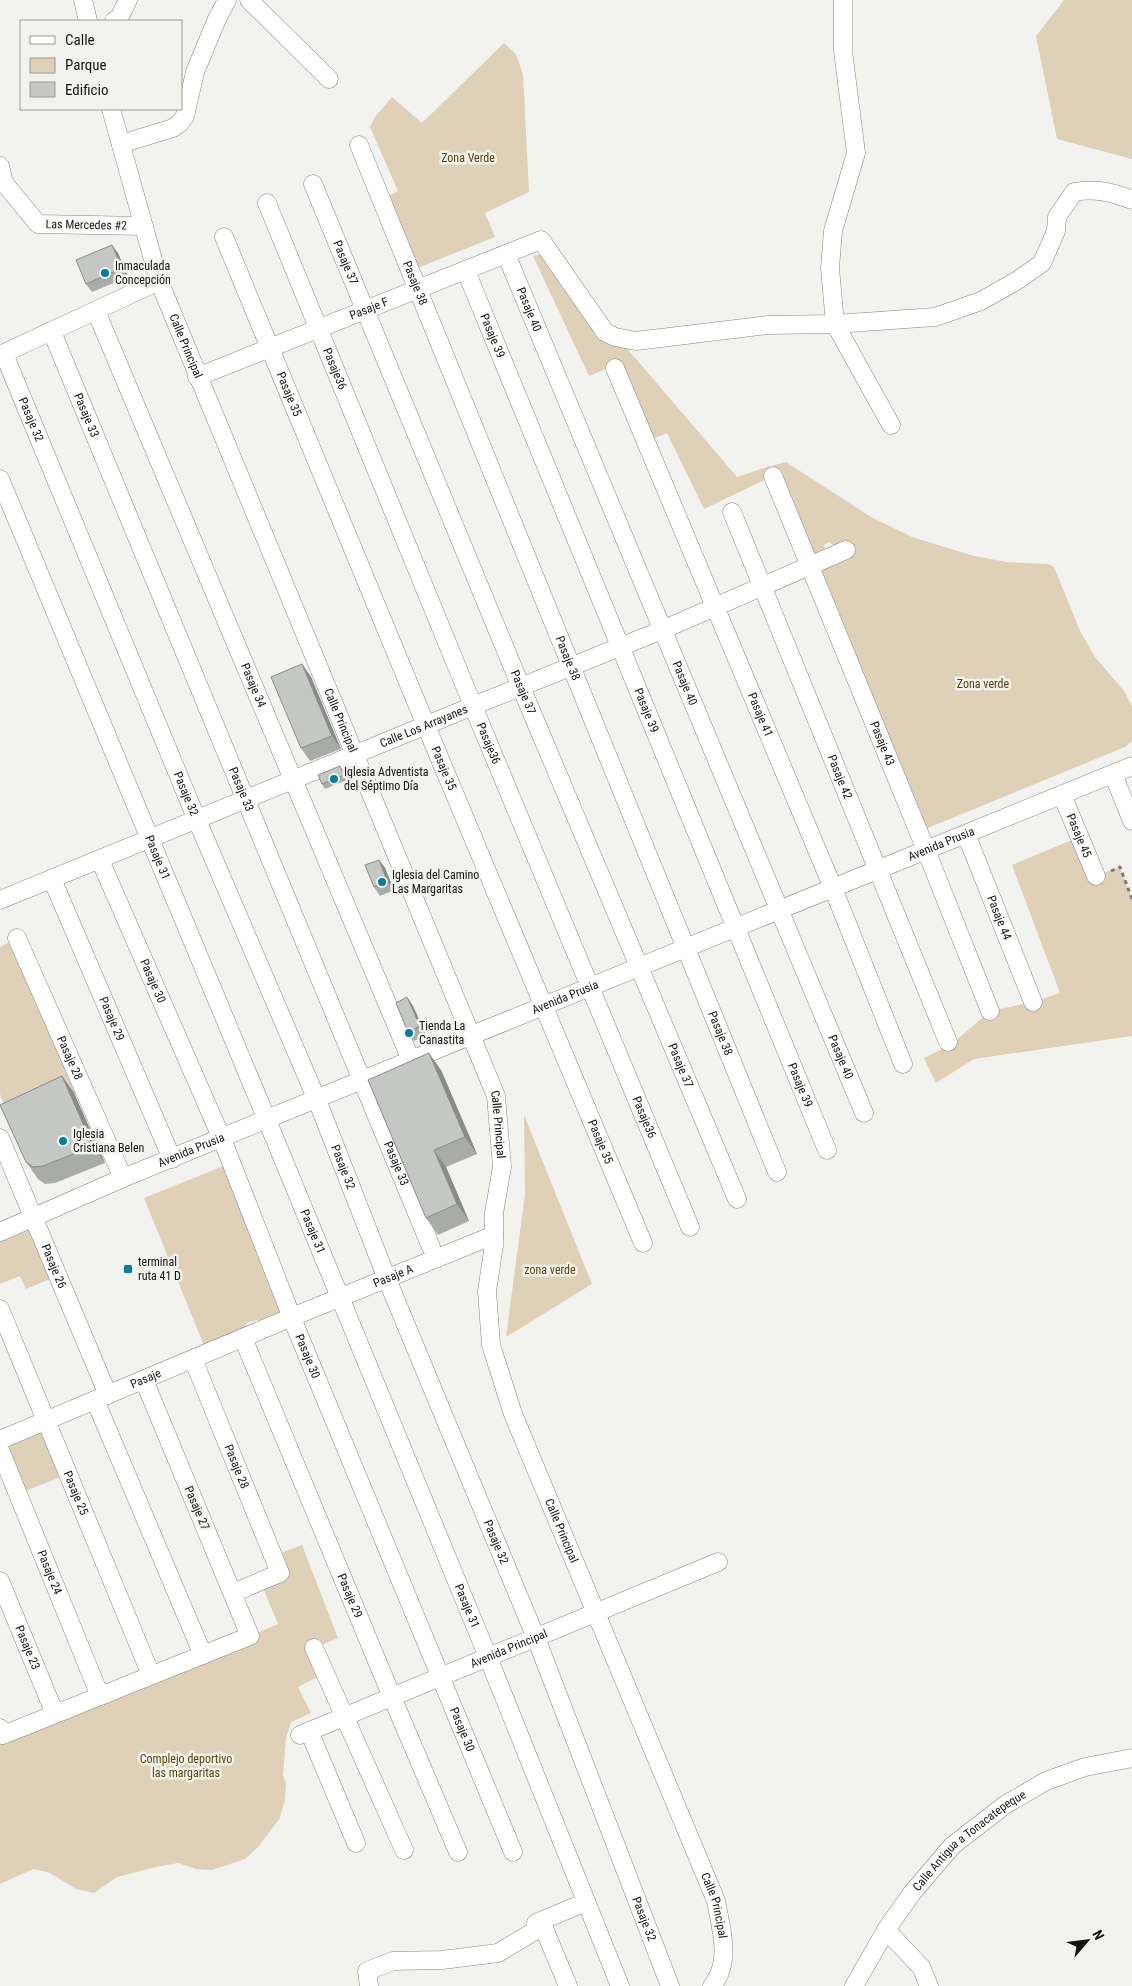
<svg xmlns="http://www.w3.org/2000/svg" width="1132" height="1986" font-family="'Roboto Condensed',sans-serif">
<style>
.green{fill:#dfd0b8}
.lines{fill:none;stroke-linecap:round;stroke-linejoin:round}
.minor-casing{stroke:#858783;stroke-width:19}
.path{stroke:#7a7b78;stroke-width:3;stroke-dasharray:4 4;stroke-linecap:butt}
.minor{stroke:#fff;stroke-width:18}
.wall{fill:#a9aba9}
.shaded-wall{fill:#898b89}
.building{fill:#c4c7c4;stroke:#898b89}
.poi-dot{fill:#007ea4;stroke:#f2f3ef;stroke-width:2}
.labels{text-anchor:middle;stroke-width:5;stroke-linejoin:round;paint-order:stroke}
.park-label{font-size:12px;fill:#5d4104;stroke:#f2f3ef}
.street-label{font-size:12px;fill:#141513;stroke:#f2f3ef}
.poi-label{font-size:12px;fill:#141513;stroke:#f2f3ef;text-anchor:start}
</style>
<rect width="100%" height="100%" fill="#f2f3ef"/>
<!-- green -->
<g class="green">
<polygon points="1064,0 1132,0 1132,159 1057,139 1036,36"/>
<polygon points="504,43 516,54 523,74 529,192 485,213 495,237 410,271 381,200 398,191 370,127 375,117 392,97 422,123"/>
<polygon points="541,254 625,346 737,477 770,466 773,476 704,509 667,433 640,444 606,369 589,376 533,256"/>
<polygon points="786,462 871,517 912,537 974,556 1007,562 1048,564 1054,567 1081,633 1095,657 1124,691 1132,706 1132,741 1125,747 923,830 816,571 834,546 829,542 824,545 826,551 810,559 772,466"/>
<polygon points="1079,837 1096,876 1120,867 1132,899 1132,1036 974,1059 936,1083 924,1058 951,1045 990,1011 1033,1002 1060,993 1012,865"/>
<polygon points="17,938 83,1089 11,1122 0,1094 0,947"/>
<polygon points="524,1115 592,1284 506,1337 525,1194"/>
<polygon points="231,1163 292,1317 266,1326 257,1320 246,1323 246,1333 207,1353 144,1198"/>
<polygon points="29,1230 50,1279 26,1289 20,1276 0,1284 0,1241"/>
<polygon points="49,1428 68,1474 18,1494 0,1448"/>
<polygon points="302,1545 338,1638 314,1648 325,1673 298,1687 311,1713 291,1722 286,1738 283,1775 286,1784 285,1799 280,1818 258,1847 245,1859 212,1870 196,1869 178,1863 156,1867 117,1877 94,1893 76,1889 50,1873 33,1869 0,1884 0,1728 250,1636 278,1624 260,1581 280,1573 273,1556"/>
</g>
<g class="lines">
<defs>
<g id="minor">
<polyline points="83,0 88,21"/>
<polyline points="249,0 329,79"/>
<polyline points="843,0 843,51 856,153 833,231 830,268 835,324 891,425"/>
<polyline points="114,21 119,18 128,0"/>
<path id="s1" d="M111,109L159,281L496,1096L502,1167L494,1213V1245L487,1291L491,1345L513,1414L716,1901C721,1929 732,1962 712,1986"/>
<polyline points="121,144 173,128 180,123 185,116 195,72 217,19 227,0"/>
<path id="s2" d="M359,145L777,1172"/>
<path id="s3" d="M0,166L4,183L38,224L144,226"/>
<path id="s4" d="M313,184L521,687L737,1199"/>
<path id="s5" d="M267,203L473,706L690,1227"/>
<path id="s6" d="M224,237L432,740L643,1243"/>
<path id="s7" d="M506,254L864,1113"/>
<path id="s8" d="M466,271L827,1150"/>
<path id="s9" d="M96,311L411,1060"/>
<path id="s10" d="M52,332L431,1247"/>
<path id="s11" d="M4,354L197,820L317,1100L389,1284L536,1638L670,1986"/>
<polyline points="0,355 159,281"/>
<path id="s12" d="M615,368L833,888L903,1064"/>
<path id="s13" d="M197,377L541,240L605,332L615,337L636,341L768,325L835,324L935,317L981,301L1018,280L1042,263L1056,231L1057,217L1074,192C1095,188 1112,192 1132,200"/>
<path id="s14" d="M773,476L926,850L990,1011"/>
<path id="s15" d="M0,479L267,1120L488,1657L620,1986"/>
<path id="s16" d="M732,512L948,1042"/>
<polyline points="1113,774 1132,821"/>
<path id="s17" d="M1062,795L1096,876"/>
<path id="s18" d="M966,834L1033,1002"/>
<path id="s19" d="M100,860L222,1139L296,1328L513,1852"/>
<path id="s20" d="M52,879L172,1159"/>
<path id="s21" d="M0,900L473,706L662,630L846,550"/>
<path id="s22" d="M17,938L123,1178"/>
<path id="s23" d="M0,1138L108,1395"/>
<path id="s24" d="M0,1232L123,1178L411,1060L1132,766"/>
<path id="s25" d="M0,1309L151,1675"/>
<path id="s26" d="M243,1338L392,1697L458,1852"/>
<path id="s27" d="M193,1359L280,1573L233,1593"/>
<polyline points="95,1400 203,1655"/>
<path id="s28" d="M0,1440L292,1317L494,1235"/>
<path id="s29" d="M0,1450L100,1696"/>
<path id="s30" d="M0,1581L55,1714"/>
<polyline points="314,1648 404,1850"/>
<polyline points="0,1728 3,1735 250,1636 144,1380"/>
<polyline points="309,1731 356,1843"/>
<path id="s31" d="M300,1735L718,1562"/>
<polyline points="543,1926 568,1986"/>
<polyline points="886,1930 921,1967 929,1986"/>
<polyline points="369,1986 367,1971 393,1961 442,1960 498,1953 538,1929 536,1923 586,1902"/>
<path id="s32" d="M854,1986L886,1930L912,1893L952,1846L1005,1805L1046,1781L1085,1767L1132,1758"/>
</g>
</defs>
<!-- minor casing -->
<use href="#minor" class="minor-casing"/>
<!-- path -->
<polyline class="path" points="1111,871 1120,867 1132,899"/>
<!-- minor -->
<use href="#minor" class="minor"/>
</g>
<!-- wall -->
<g class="wall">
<polygon points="118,253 128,277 92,292 86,284"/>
<polygon points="302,664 311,677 341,749 310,761 301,748"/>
<polygon points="340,766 343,771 347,780 325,789 322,784"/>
<polygon points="379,860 385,868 394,890 380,896 374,887"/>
<polygon points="407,997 413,1006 426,1035 414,1041 408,1032"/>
<polygon points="441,1070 477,1154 446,1167 469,1221 438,1235 426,1218"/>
<polygon points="62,1076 74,1093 105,1163 55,1183 45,1184 38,1179 26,1162"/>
</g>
<!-- shaded-wall -->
<g class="shaded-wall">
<polygon points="112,245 118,253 128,277 122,268"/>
<polygon points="302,664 311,677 341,749 332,736"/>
<polygon points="379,860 385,868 394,890 387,881"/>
<polygon points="407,997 413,1006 426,1035 420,1026"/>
<polygon points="429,1053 441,1070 477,1154 465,1137"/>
<polygon points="62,1076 74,1093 105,1163 93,1146"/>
<polygon points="434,1150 446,1167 469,1221 457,1204"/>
</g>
<!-- building -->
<g class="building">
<polygon points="112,245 122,268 86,284 76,260"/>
<polygon points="302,664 332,736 301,748 271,677"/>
<polygon points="340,766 344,775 322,784 318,775"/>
<polygon points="379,860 387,881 374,887 365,865"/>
<polygon points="407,997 420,1026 408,1032 396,1003"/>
<polygon points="429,1053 465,1137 434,1150 457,1204 426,1218 368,1080"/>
<polygon points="62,1076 93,1146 43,1166 33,1167 26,1162 0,1105"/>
</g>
<!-- markers -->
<g class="poi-dot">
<circle cx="105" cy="273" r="5"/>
<circle cx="334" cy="779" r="5"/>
<circle cx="382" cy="882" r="5"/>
<circle cx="409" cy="1033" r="5"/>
<circle cx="63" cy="1141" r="5"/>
<rect x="123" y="1264" width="10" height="10" rx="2.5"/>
</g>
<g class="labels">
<!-- park labels -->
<g class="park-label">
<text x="468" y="162">Zona Verde</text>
<text x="983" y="688">Zona verde</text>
<text x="550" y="1274">zona verde</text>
<text x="186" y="1763">Complejo deportivo<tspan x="186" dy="14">las margaritas</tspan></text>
</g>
<!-- street labels -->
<g class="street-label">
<text dy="4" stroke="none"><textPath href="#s3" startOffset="119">Las Mercedes #2</textPath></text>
<text dy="4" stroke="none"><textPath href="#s4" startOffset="85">Pasaje 37</textPath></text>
<text dy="4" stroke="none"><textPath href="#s2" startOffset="149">Pasaje 38</textPath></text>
<text dy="4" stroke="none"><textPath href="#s13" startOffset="185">Pasaje F</textPath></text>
<text dy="4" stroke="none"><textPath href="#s7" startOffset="60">Pasaje 40</textPath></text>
<text dy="4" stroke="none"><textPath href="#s8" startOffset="70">Pasaje 39</textPath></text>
<text dy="4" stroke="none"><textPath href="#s1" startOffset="249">Calle Principal</textPath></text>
<text dy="4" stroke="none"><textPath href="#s5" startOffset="179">Pasaje36</textPath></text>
<text dy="4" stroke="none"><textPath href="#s6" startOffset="170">Pasaje 35</textPath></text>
<text dy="4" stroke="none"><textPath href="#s10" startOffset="90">Pasaje 33</textPath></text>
<text dy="4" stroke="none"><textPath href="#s11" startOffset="71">Pasaje 32</textPath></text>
<text dy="4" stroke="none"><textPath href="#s2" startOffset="554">Pasaje 38</textPath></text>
<text dy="4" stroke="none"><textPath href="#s7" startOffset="465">Pasaje 40</textPath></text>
<text dy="4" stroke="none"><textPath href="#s9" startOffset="406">Pasaje 34</textPath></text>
<text dy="4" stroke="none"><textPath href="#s4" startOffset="550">Pasaje 37</textPath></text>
<text dy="4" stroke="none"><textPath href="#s8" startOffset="475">Pasaje 39</textPath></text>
<text dy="4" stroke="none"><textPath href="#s12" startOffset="376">Pasaje 41</textPath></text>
<text dy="4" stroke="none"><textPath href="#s1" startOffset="654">Calle Principal</textPath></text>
<text dy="4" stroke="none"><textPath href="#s21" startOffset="458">Calle Los Arrayanes</textPath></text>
<text dy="4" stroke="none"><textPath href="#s5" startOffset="584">Pasaje36</textPath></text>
<text dy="4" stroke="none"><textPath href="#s14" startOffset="289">Pasaje 43</textPath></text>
<text dy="4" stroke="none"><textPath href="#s6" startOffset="575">Pasaje 35</textPath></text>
<text dy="4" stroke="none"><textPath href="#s16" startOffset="286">Pasaje 42</textPath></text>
<text dy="4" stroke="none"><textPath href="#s10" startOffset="495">Pasaje 33</textPath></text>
<text dy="4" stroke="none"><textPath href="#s11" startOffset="476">Pasaje 32</textPath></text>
<text dy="4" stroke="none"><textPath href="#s17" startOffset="44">Pasaje 45</textPath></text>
<text dy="4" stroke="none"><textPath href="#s24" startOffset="1018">Avenida Prusia</textPath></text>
<text dy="4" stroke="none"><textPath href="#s15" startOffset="410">Pasaje 31</textPath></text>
<text dy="4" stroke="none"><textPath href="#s18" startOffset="90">Pasaje 44</textPath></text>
<text dy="4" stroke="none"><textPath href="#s19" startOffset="132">Pasaje 30</textPath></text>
<text dy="4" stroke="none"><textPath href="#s24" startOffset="612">Avenida Prusia</textPath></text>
<text dy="4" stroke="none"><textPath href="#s20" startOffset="152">Pasaje 29</textPath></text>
<text dy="4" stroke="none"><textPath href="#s2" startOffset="959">Pasaje 38</textPath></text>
<text dy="4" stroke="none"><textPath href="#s7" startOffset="870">Pasaje 40</textPath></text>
<text dy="4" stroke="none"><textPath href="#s22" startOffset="131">Pasaje 28</textPath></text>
<text dy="4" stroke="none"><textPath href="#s4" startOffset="955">Pasaje 37</textPath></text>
<text dy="4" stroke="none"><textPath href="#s8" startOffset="880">Pasaje 39</textPath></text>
<text dy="4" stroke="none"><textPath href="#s5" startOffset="989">Pasaje36</textPath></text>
<text dy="4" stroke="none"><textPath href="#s1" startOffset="1089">Calle Principal</textPath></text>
<text dy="4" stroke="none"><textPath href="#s6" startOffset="980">Pasaje 35</textPath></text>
<text dy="4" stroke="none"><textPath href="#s24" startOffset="208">Avenida Prusia</textPath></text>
<text dy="4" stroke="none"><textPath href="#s10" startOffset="900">Pasaje 33</textPath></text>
<text dy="4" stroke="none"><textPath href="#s11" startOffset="881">Pasaje 32</textPath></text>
<text dy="4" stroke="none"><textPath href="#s15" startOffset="815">Pasaje 31</textPath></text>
<text dy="4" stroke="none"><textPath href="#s23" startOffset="139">Pasaje 26</textPath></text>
<text dy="4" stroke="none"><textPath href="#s28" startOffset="426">Pasaje A</textPath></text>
<text dy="4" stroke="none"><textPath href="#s19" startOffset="538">Pasaje 30</textPath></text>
<text dy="4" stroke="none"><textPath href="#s28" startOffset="158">Pasaje</textPath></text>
<text dy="4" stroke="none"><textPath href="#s27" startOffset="116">Pasaje 28</textPath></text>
<text dy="4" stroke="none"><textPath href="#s25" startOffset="199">Pasaje 25</textPath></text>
<text transform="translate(197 1508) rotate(67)" y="4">Pasaje 27</text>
<text dy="4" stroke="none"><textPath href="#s1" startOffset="1510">Calle Principal</textPath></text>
<text dy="4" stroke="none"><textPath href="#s11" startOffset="1286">Pasaje 32</textPath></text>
<text dy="4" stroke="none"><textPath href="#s29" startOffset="132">Pasaje 24</textPath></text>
<text dy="4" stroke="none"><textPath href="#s26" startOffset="279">Pasaje 29</textPath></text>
<text dy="4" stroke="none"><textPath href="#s15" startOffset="1220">Pasaje 31</textPath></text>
<text dy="4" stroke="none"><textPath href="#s30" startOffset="72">Pasaje 23</textPath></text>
<text dy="4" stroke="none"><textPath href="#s31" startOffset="226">Avenida Principal</textPath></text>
<text dy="4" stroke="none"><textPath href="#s19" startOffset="942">Pasaje 30</textPath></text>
<text dy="4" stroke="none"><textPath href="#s32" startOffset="188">Calle Antigua a Tonacatepeque</textPath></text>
<text dy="4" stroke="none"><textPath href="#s1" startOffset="1915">Calle Principal</textPath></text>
<text dy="4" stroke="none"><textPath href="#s11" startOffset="1691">Pasaje 32</textPath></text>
</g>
<!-- poi labels -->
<g class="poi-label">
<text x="115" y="270">Inmaculada<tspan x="115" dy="14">Concepción</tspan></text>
<text x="344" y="776">Iglesia Adventista<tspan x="344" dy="14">del Séptimo Día</tspan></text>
<text x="392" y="879">Iglesia del Camino<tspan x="392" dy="14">Las Margaritas</tspan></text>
<text x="419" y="1030">Tienda La<tspan x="419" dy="14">Canastita</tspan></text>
<text x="73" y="1138">Iglesia<tspan x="73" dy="14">Cristiana Belen</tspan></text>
<text x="138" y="1266">terminal<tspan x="138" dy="14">ruta 41 D</tspan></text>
</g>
</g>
<!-- legend -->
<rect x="20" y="20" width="162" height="90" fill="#f2f3ef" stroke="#999a97"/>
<rect x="30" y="36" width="25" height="8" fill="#ffffff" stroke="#999a97"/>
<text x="65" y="45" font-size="15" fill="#141513">Calle</text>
<rect x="30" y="58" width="25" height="15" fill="#dfd0b8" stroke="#999a97"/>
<text x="65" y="70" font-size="15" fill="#141513">Parque</text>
<rect x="30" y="82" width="25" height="15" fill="#c4c7c4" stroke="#999a97"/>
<text x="65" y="95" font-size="15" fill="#141513">Edificio</text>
<!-- north arrow -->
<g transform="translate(1087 1941) rotate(62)" stroke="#f2f3ef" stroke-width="4" paint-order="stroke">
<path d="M0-4L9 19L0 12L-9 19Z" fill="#141513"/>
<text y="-8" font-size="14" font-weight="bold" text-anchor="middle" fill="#141513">N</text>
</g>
</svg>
